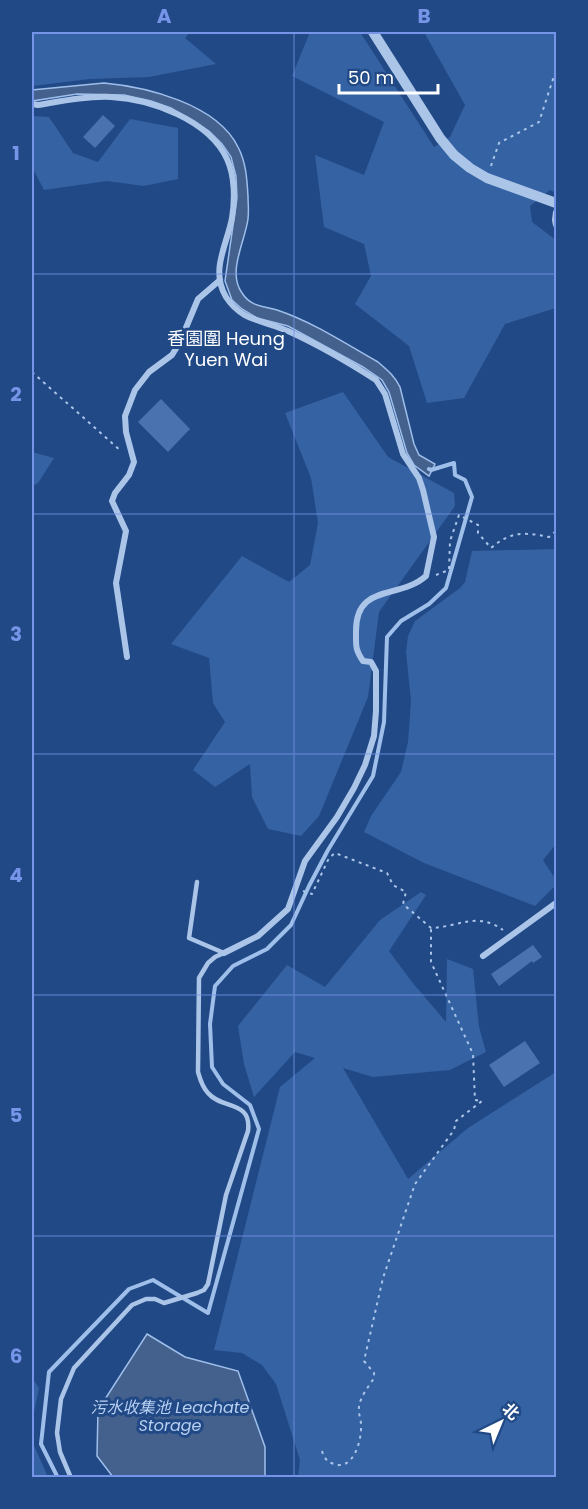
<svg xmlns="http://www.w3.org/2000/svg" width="588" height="1509" font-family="Poppins,'Noto Sans SC',sans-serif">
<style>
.green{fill:#3562a3}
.water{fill:#44608d;stroke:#9fbfeb;stroke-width:1.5}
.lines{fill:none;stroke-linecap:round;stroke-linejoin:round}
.stream{stroke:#9fbfeb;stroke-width:4}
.building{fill:#4a72ae}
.path{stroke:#abc5e9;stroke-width:2;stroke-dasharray:3 4.5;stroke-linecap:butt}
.service{stroke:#abc5e9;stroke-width:4.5}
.minor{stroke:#abc5e9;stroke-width:6}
.tertiary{stroke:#abc5e9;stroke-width:10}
.grid{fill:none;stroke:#7795e8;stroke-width:1.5;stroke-opacity:0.55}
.labels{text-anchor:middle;stroke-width:6;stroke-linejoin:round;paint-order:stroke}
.water-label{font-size:16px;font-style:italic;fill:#b7cff1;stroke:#214986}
.quarter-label{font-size:18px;fill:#fff;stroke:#214986}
.neatline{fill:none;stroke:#7795e8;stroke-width:2}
.grid-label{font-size:20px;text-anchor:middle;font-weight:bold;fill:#7795e8}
</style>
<rect width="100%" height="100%" fill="#214986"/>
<!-- green -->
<g class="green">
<polygon points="32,32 190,32 185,38 216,64 149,77 90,79 32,86"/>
<polygon points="310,32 360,32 434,147 450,137 465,105 424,32 556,32 556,193 550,190 530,206 532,222 556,240 556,308 505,324 464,398 427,403 409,346 355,304 371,276 364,244 324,227 315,155 364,175 384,122 292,76"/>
<polygon points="32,116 49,117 73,153 98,162 130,119 178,128 178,179 144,186 107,181 44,190 32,167"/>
<polygon points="343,392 388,457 454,493 455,506 379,612 368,697 319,816 301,836 268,829 252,797 250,764 215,787 193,770 225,722 213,703 209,658 171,644 242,556 289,582 310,565 318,523 311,478 285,413"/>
<polygon points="32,452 54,458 38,483 32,486"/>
<polygon points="556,549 556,844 543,860 556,880 556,885 535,906 424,863 364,832 371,816 401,772 408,742 411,701 406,652 408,636 415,621 460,588 465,582 472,551"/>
<polygon points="421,892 426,895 389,951 412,982 446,1022 447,959 473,969 479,1027 486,1052 450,1070 373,1077 343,1068 408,1179 468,1128 556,1072 556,1477 298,1477 300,1460 276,1384 262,1365 242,1353 214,1350 280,1087 315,1058 295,1052 254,1097 244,1064 238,1026 287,965 325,987 380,920"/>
<polygon points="32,1378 39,1388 33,1417 32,1417"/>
<polygon points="32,1441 48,1477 32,1477"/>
</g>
<!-- water -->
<g class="water">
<path d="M104,83C147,87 217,104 238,147C246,162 247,179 248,196C248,203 249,211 248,219C245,242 227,272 242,293C251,307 263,306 277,310C313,322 346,344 378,362C387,370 395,376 400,387L414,444L419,455L435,464L429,476L414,465L407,453L389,392L382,380L363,367L288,326L257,318L242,309L232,300L225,281L237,198L236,176L231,157L222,144L209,131L171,108L151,101L124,95L77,94L32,101V90Z"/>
<polygon points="147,1334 185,1357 238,1371 265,1447 265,1477 113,1477 97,1456 98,1410"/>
</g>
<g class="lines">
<!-- stream -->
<polyline class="stream" points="58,1478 41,1444 49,1372 129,1289 153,1280 208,1313 259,1129 250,1105 223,1084 212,1067 210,1024 215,986 233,966 267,949 291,925 309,886 328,850 373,776 384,722 387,637 401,621 429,604 446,588 472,497 465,480 455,475 454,463 431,470 429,469"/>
</g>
<!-- building -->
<g class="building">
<polygon points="103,115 115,126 95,148 83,137"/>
<polygon points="161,399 190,429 168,452 138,422"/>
<polygon points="533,945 542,957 533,963 532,961 499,986 491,974"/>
<polygon points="525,1041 540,1063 504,1087 489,1065"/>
</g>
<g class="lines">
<!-- path -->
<g class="path">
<polyline points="491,166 499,143 539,122 556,70"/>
<polyline points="32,372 121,451"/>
<path d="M436,575L449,570L450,541L459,515L478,525V533L491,548C511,531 524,532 549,537L556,531"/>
<path d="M303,891L312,894L329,858L335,853L387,873L393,885L406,892L403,904L431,928C459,927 477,911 503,930"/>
<path d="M322,1451C324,1458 327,1462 334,1464C354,1471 362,1439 361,1425C361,1419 358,1413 359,1407C360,1397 369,1386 374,1378V1373L364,1361L383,1278L415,1184L454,1130L456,1121L482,1101L475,1100L473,1054L431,962V928"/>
</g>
<!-- service -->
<g class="service">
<polyline points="197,882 189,938 224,953"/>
<path d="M71,1478L60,1452L57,1433L61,1399L74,1368L132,1305L146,1299H155L164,1303L197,1293L204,1290L208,1284L226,1195L248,1131C252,1100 222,1110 208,1093C202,1087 200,1079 198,1072L199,978L208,963L215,957L224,953"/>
</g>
<!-- minor -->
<g class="minor">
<path d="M32,104L38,105C62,101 87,96 111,97C151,99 209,120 227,159C235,176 235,200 232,218C227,245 210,270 226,297C242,322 264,320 288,331C319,345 348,362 376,380L385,394L403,454L419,478L423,490L434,537L426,576C399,600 356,583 356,631C356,646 355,649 363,661L371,662L376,671V711L374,736L365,765L354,788L337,817L305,861L288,909L258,936L224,953"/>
<polyline points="556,212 555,220 556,225"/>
<polyline points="127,657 116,583 126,531 112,501 115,493 129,475 134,462 126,432 125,416 135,390 149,372 172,355 180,342 198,299 220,280"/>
<polyline points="483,956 556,903"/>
</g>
<!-- tertiary -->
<polyline class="tertiary" points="373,32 440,138 454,155 470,168 487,178 556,203"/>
</g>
<!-- grid -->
<path class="grid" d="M294,32V1478M32,274H556M32,514H556M32,754H556M32,995H556M32,1236H556"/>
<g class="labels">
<!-- water labels -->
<g class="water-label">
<text x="170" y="1413">污水收集池 Leachate<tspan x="170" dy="18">Storage</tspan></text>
</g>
<!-- quarter labels -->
<g class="quarter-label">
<text x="226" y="345">香園圍 Heung<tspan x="226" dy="21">Yuen Wai</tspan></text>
</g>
</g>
<!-- border -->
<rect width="588" height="1509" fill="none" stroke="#214986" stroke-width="66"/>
<!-- north arrow -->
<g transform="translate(501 1422) rotate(43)" stroke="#214986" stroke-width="4.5" paint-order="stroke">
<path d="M0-4.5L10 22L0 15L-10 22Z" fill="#ffffff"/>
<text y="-9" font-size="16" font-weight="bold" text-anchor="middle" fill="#ffffff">北</text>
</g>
<!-- scale -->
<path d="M339 84v9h99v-9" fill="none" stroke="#ffffff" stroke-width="3"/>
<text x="348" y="84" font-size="18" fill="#ffffff" stroke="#214986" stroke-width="4.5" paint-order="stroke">50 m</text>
<rect x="33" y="33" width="522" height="1443" class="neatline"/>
<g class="grid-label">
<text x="164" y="23">A</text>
<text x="424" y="23">B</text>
<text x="16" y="160">1</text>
<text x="16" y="401">2</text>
<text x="16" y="641">3</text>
<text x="16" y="882">4</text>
<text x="16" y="1122">5</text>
<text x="16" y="1363">6</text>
</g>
</svg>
